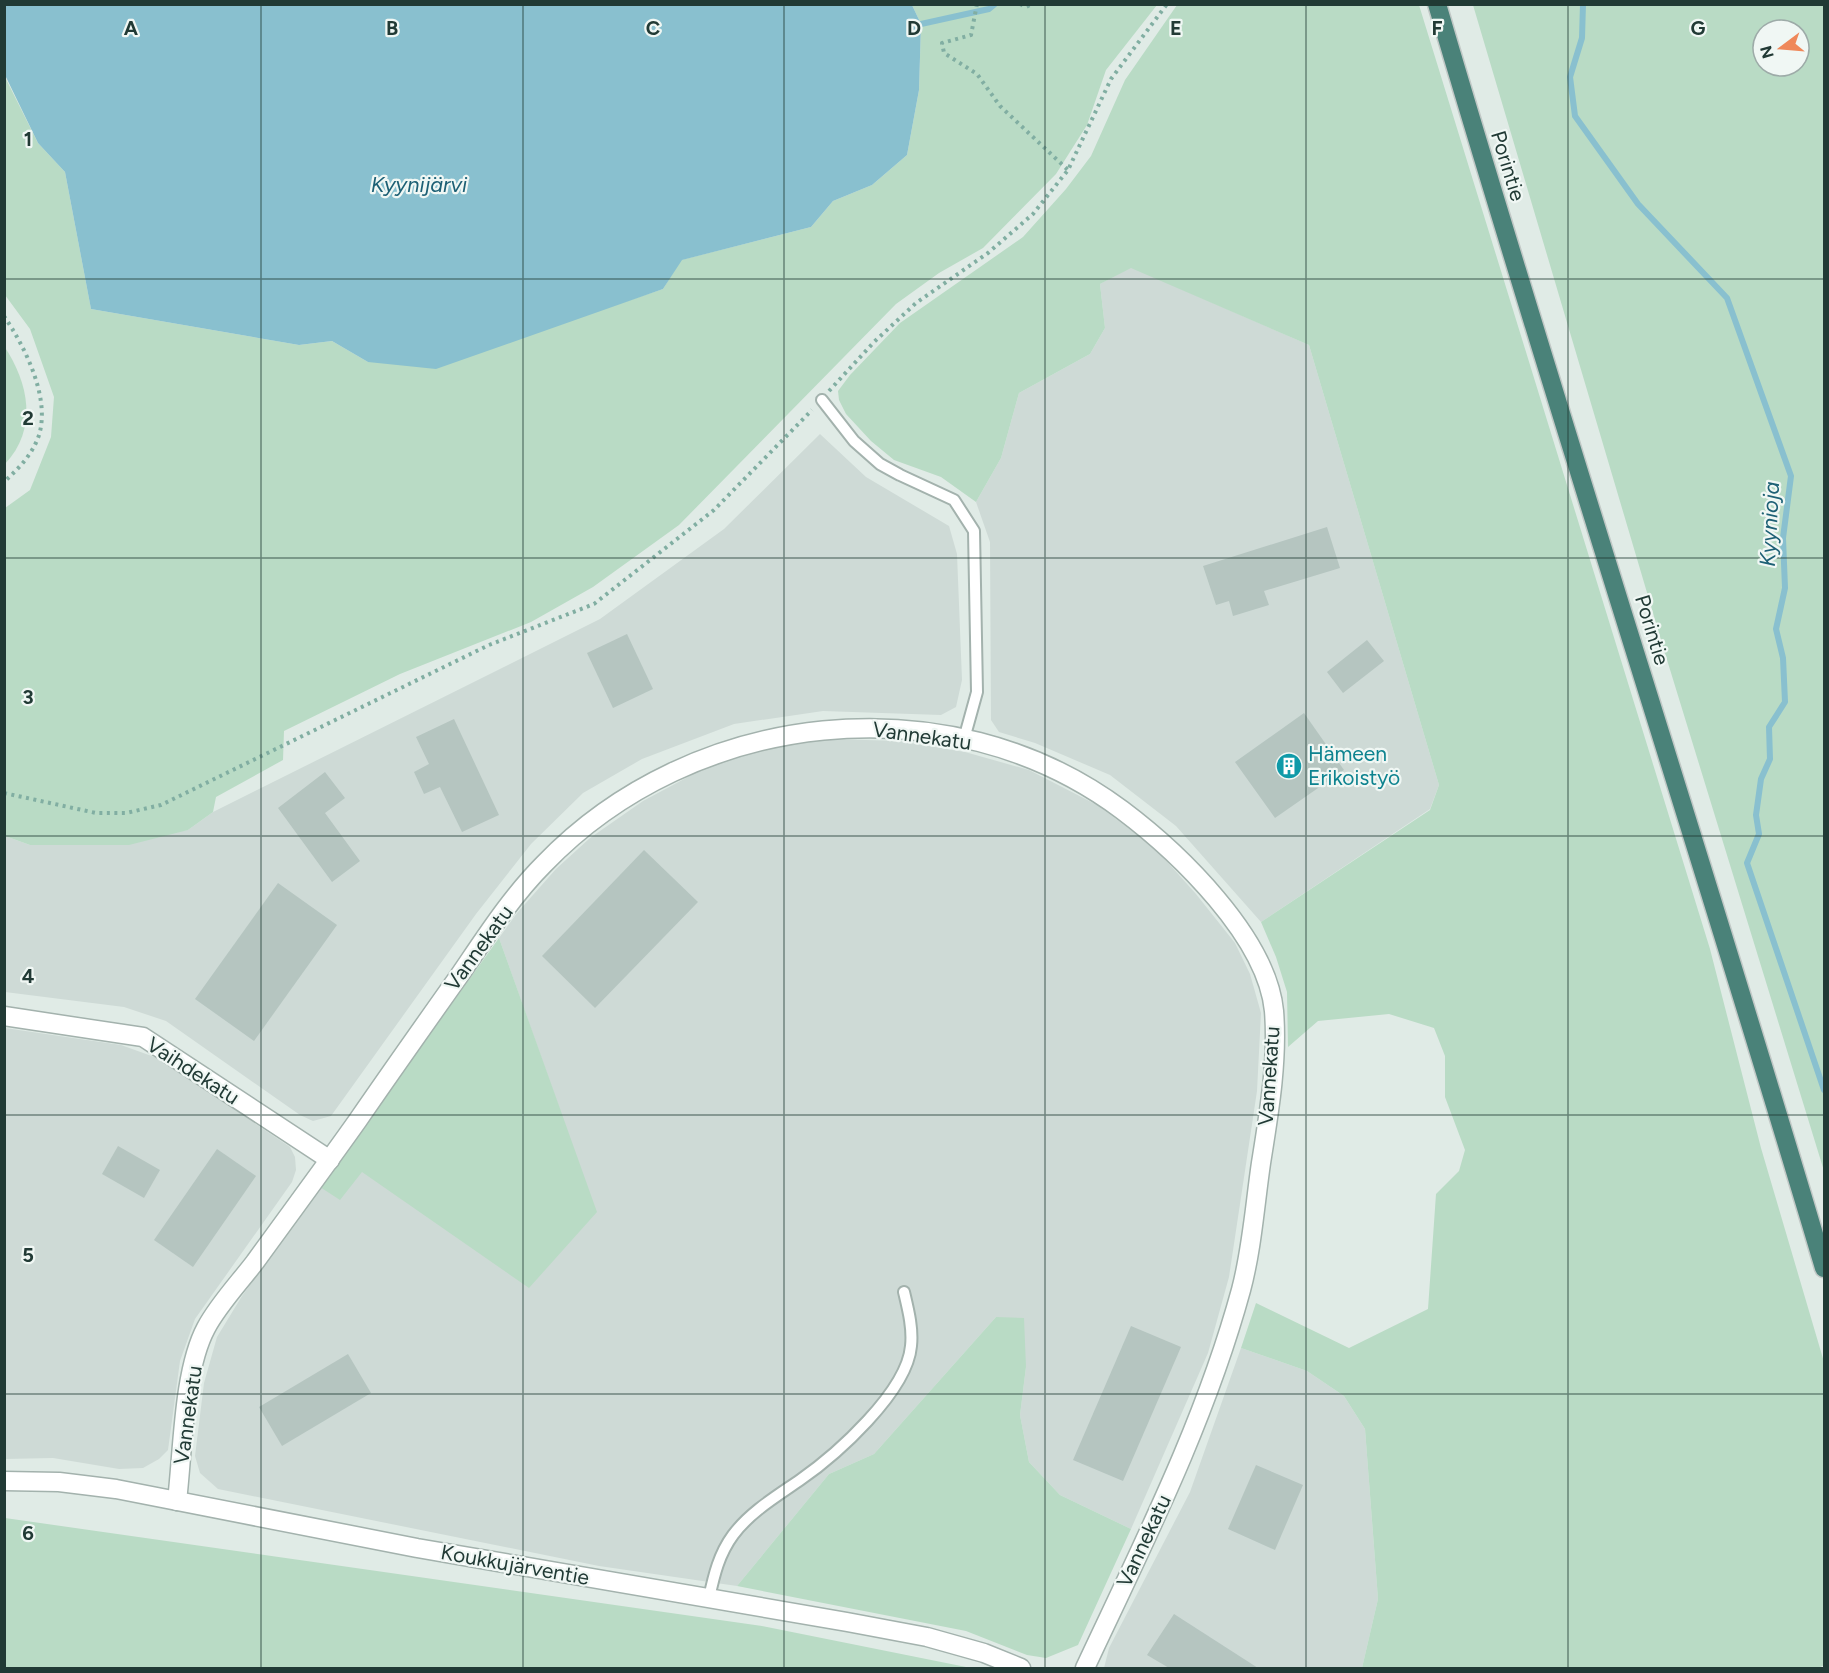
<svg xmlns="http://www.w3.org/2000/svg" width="1829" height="1673" font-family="Figtree,sans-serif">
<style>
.built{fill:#cedad6}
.green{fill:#b9dbc5;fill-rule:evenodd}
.water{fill:#89c0cf}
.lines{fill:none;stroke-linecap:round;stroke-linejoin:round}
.stream{stroke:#89c0cf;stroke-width:6}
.building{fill:#b5c5c0}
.service-casing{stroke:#a3b2ad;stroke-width:14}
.minor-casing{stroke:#a3b2ad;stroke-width:21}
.tertiary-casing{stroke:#a3b2ad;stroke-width:21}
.trunk-casing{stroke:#c1c8c6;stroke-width:21}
.path{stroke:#81aea2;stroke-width:4;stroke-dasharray:3 4.5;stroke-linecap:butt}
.service{stroke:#fff;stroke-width:10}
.minor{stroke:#fff;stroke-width:18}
.tertiary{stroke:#fff;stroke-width:18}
.trunk{stroke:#4a8279;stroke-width:18}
.grid{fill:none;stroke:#213a35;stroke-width:1.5;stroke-opacity:0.55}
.labels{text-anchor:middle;stroke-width:4.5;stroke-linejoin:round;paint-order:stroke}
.street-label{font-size:21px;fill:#213a35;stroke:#f0f7f4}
.culture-label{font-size:21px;fill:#0d838f;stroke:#f0f7f4;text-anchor:start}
.water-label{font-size:22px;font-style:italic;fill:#1d6075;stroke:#f0f7f4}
.grid-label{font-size:20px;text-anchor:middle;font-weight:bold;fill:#213a35;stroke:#f0f7f4;stroke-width:4.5;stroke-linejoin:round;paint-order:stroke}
</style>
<rect width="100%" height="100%" fill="#e0ebe6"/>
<!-- built -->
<g class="built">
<polygon points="1131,267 1309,345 1439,785 1430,809 1261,922 1176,826 1110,775 1035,743 999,732 991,720 990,542 976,502 1001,458 1019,393 1090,354 1105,328 1100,284"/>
<polygon points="820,434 866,477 949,526 957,554 962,680 956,707 941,715 823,711 734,724 642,759 583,793 531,844 476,914 331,1116 313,1121 300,1115 166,1021 124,1007 5,992 5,836 30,845 188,830 213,812 600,619 724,529"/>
<polygon points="833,739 899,741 965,752 1029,770 1097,805 1153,846 1196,894 1235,943 1250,974 1261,1013 1257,1091 1229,1277 1208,1353 1131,1529 1060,1495 1029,1462 1020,1415 1026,1367 996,1317 874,1454 829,1474 737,1586 599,1566 218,1489 200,1473 195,1456 204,1383 217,1337 242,1296 320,1187 362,1171 529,1287 596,1212 499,938 517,913 556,869 590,838 643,801 701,770 756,749"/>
<polygon points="5,1028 121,1045 160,1059 290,1147 295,1157 296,1170 292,1182 195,1319 180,1361 168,1450 159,1459 143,1468 119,1469 53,1458 5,1459"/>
<polygon points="1241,1348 1307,1371 1344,1396 1365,1429 1378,1599 1362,1668 1104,1668 1109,1648 1190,1492"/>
</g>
<!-- green -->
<g class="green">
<polygon points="912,5 1157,5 1106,70 1087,125 1056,174 983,248 939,273 896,304 679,525 593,587 531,622 400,674 284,731 283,760 216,797 213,812 188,830 129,845 30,845 5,836 5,508 30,490 51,437 54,397 30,329 5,295 4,75 38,143 65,172 91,309 299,345 332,341 368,362 588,314 663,289 681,260 811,227 833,201 872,185 907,155 919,90 921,24"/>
<polygon points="1177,5 1419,5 1710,949 1761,1148 1824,1362 1824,1665 1819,1668 1362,1668 1378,1599 1365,1429 1344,1396 1307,1371 1241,1348 1256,1303 1349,1348 1428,1309 1436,1194 1459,1171 1465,1150 1445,1097 1445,1056 1434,1028 1389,1014 1318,1021 1288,1047 1287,992 1276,957 1261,922 1430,810 1439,785 1309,345 1131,268 1100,284 1105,328 1090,354 1019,393 1001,458 976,502 941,477 894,460 871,441 846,414 839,400 838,391 850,375 900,323 1023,237 1066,189 1091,156 1125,80"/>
<path d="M1473,5H1824V1171L1664,650ZM1763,30H1799V66H1763Z"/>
<path d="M4,346C29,383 38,429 5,464Z"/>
<polygon points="499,938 597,1212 529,1288 362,1172 340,1200 320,1187"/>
<polygon points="996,1317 1024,1318 1026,1367 1020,1415 1029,1462 1060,1495 1131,1529 1078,1645 1046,1658 1027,1655 966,1631 737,1586 829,1474 874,1454"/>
<polygon points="5,1518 762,1626 971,1668 5,1668"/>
</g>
<!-- water -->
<polygon class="water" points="912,5 921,24 919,90 907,155 872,185 833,201 811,227 682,260 663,289 436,369 368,362 332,341 299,345 91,309 65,172 38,143 5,75 5,5"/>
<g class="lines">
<!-- stream -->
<g class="stream">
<polyline points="1583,4 1582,38 1570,77 1575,116 1638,204 1727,298 1791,476 1783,538 1785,588 1776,629 1783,658 1785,702 1769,727 1770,759 1761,779 1756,815 1759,834 1747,863 1824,1090"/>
<polyline points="921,24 989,9 995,4"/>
</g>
</g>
<!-- building -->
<g class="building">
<polygon points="1327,527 1340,568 1264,591 1269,605 1233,616 1229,601 1216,605 1203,566"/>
<polygon points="627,634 653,689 613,708 587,653"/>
<polygon points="1367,640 1384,661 1343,693 1327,672"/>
<polygon points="1304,713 1344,770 1275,818 1235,762"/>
<polygon points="454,719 499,815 462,832 440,787 424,794 414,772 429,764 416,737"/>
<polygon points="325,772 345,798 325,813 360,861 332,882 278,808"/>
<polygon points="644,850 698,902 595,1008 542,956"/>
<polygon points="278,883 337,925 254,1041 195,999"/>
<polygon points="118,1146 160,1170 144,1198 102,1174"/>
<polygon points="217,1149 256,1176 193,1267 154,1240"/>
<polygon points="1131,1326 1181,1347 1123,1481 1073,1460"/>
<polygon points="348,1354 371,1393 282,1446 259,1407"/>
<polygon points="1256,1465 1303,1485 1275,1550 1228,1529"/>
<polygon points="1174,1614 1258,1668 1169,1668 1147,1655"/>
</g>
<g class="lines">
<defs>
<g id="service">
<polyline points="822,400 854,441 880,464 900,475 954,500 974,531 977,692 964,739"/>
<path d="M709,1598C714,1575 719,1554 733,1535C750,1512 777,1496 800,1480C836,1455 907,1392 911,1346C913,1328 908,1309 904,1292"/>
</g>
<g id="minor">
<polyline points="4,1016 143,1037 330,1160"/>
<path d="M177,1501C183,1451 183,1371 206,1328C218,1305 239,1283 255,1262C289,1215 324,1168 358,1120C391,1072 425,1024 459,976C485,938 511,897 544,864C692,710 948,680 1122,810C1178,852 1267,937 1274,1011C1278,1061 1269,1113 1261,1163C1255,1204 1252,1249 1241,1290C1205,1422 1143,1544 1085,1668"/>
</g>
<polyline id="tertiary" points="4,1481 59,1482 116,1489 417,1548 847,1622 927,1637 984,1653 1021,1668"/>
<path id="trunk" d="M1437,4C1561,427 1699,846 1824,1268"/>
</defs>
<!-- service casing -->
<use href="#service" class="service-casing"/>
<!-- minor casing -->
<use href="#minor" class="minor-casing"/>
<!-- tertiary casing -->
<use href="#tertiary" class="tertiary-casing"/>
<!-- trunk casing -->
<use href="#trunk" class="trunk-casing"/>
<!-- path -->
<g class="path">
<polyline points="977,4 971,35 942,43 944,53 977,74 1000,106 1068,170"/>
<polyline points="1020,4 1026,7 1032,4"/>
<path d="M4,316C25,347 52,400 38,438C31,456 18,469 4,482"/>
<polyline points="829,391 874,342 916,303 988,253 1033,214 1068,170 1111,79 1167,4"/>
<polyline points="4,793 96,813 126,813 161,805 489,645 594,604 714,510 812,410"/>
</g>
<!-- service -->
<use href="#service" class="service"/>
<!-- minor -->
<use href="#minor" class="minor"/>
<!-- tertiary -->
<use href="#tertiary" class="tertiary"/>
<!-- trunk -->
<use href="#trunk" class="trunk"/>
</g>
<!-- grid -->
<path class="grid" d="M261,4V1668M523,4V1668M784,4V1668M1045,4V1668M1306,4V1668M1568,4V1668M4,279H1824M4,558H1824M4,836H1824M4,1115H1824M4,1394H1824"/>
<!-- icons -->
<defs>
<symbol id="building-disc" viewBox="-11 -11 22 22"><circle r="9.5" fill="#0f9aa8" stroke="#f0f7f4"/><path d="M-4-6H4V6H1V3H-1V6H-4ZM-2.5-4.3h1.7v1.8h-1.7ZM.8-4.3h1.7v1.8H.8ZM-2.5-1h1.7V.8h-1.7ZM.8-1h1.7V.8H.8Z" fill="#fff"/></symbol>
</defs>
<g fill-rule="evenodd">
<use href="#building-disc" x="1274" y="751" width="30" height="30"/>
</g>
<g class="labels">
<!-- street labels -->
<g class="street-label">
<text transform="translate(1508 166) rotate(73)" y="7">Porintie</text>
<text transform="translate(1652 630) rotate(73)" y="7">Porintie</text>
<text transform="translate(922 736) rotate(8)" y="7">Vannekatu</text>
<text transform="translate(479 948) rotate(-54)" y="7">Vannekatu</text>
<text transform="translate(193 1071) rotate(33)" y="7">Vaihdekatu</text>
<text transform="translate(1269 1076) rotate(-86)" y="7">Vannekatu</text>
<text transform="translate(188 1415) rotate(-82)" y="7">Vannekatu</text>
<text transform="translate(1144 1541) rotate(-65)" y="7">Vannekatu</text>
<text transform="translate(515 1565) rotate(10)" y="7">Koukkujärventie</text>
</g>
<!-- culture labels -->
<g class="culture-label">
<text x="1308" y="761">Hämeen<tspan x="1308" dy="24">Erikoistyö</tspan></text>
</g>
<!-- water labels -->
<g class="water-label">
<text x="419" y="192">Kyynijärvi</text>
<text transform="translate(1769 524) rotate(-87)" y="8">Kyynioja</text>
</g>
</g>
<g class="grid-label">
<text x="131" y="35">A</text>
<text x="392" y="35">B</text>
<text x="653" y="35">C</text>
<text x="914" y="35">D</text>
<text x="1176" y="35">E</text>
<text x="1437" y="35">F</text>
<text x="1698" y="35">G</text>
<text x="28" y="146">1</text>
<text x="28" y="425">2</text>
<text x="28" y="704">3</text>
<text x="28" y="983">4</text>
<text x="28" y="1262">5</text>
<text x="28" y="1540">6</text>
</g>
<!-- border -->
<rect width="1829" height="1673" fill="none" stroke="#213a35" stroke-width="12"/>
<!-- north arrow -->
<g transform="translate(1781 48) rotate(254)"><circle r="28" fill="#f0f7f4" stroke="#9daba8" stroke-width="1.5"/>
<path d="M0-4.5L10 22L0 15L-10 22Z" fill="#ef885a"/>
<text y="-9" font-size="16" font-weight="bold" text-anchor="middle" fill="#213a35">N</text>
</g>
</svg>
